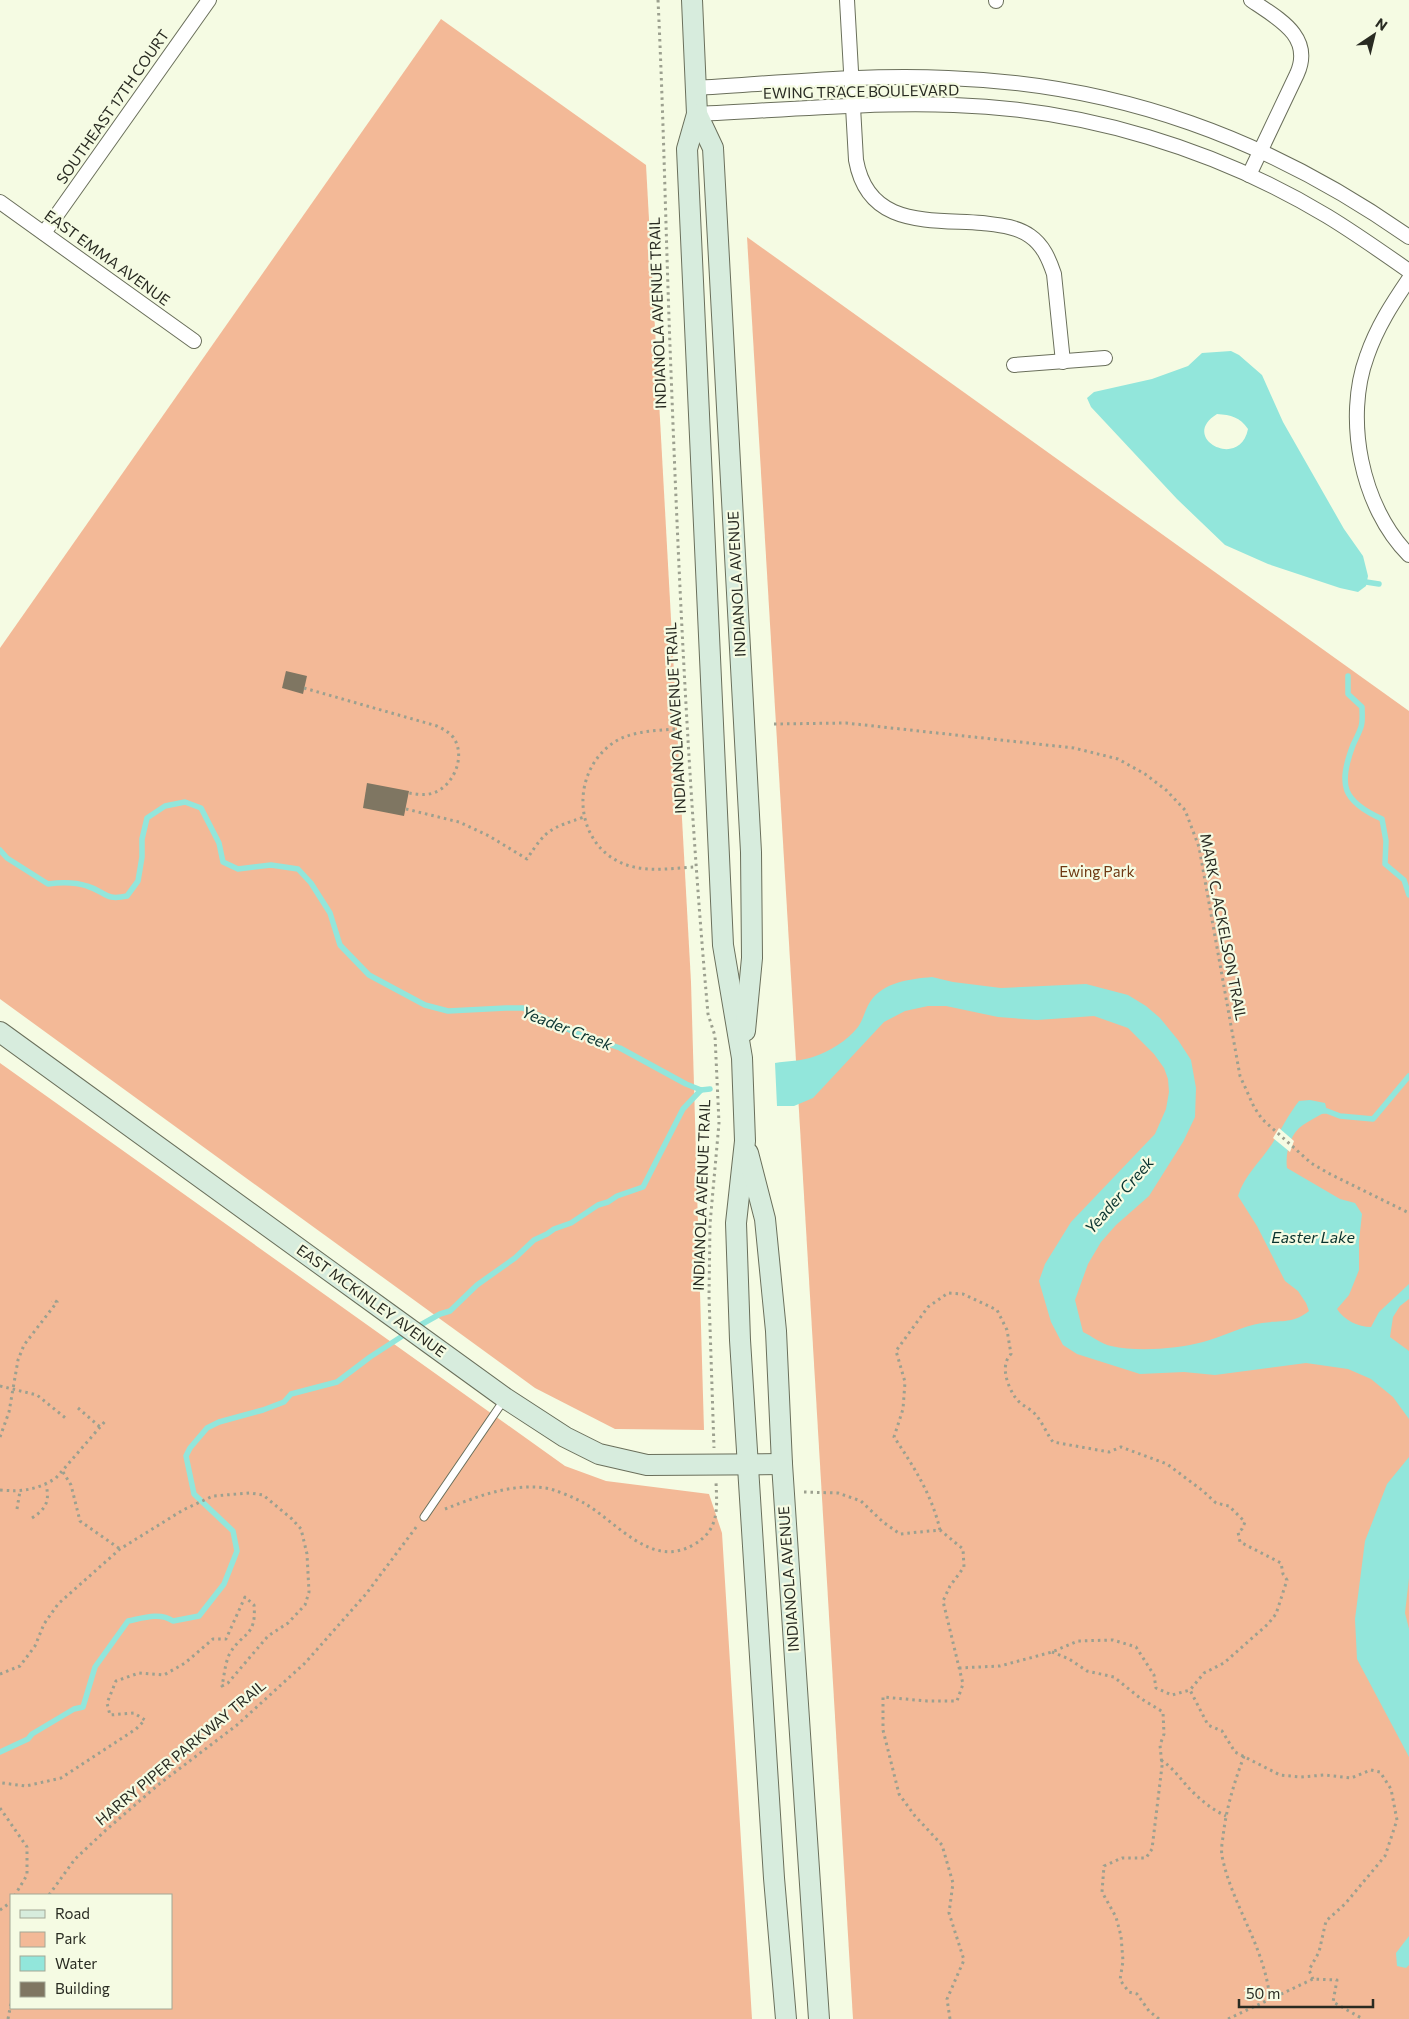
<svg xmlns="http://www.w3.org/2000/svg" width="1409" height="2019" font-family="Commissioner,sans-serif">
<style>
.green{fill:#f3b997;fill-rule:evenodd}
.water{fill:#92e6db;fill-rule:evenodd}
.pier{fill:#f5fbe3}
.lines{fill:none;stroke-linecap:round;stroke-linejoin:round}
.stream{stroke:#92e6db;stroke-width:5.5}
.building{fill:#7f7662}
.service-casing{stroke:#6a6f5b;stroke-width:9}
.minor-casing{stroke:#6a6f5b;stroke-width:16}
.secondary-casing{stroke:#6a6f5b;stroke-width:22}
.path{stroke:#9ca08f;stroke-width:3;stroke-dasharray:2.5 4;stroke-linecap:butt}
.service{stroke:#fff;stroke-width:7}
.minor{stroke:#fff;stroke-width:14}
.secondary{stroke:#d7ecdd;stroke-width:20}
.labels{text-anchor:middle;stroke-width:4.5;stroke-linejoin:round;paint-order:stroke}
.street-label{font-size:15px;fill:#292b22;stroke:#f5fbe3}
.park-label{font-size:15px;fill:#6e3812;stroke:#f5fbe3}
.water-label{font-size:16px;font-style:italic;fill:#09332f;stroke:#f5fbe3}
</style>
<rect width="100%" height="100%" fill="#f5fbe3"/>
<!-- green -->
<g class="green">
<polygon points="441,19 646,165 691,982 704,1430 615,1429 535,1388 0,999 0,648"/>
<polygon points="747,237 1409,711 1409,2019 853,2019"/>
<path d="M0,1063L565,1466L606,1481L709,1494L722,1533L752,2019H0ZM11,1895H171V2008H11Z"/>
</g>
<!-- water -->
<g class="water">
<path d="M1231,351L1239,355L1262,375L1283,422L1344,529L1363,556L1368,576L1366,586L1358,592L1340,588L1268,564L1225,545L1177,499L1091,407L1087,398L1094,392L1152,379L1188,366L1202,353ZM1217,414C1231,415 1240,417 1248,429C1240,471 1178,438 1217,414Z"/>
<path d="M932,977L953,982L1001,988L1086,984L1128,995L1146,1006L1160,1018L1178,1040L1191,1060L1196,1088L1195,1117L1183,1142L1149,1196L1116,1225L1101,1242L1088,1264L1075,1300L1083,1332C1092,1336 1101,1344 1111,1346C1137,1352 1177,1349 1203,1342C1223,1337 1242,1326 1262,1323C1281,1320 1293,1324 1309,1311L1306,1303L1298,1291L1285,1281L1257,1226L1238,1196C1244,1176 1260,1162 1272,1144C1281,1130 1288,1115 1299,1101L1310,1100L1325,1103L1327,1111C1319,1116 1310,1120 1303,1125C1290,1133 1285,1154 1287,1168L1340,1199L1355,1203L1362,1214L1359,1241V1270L1349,1295L1337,1309C1344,1320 1358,1327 1371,1327L1379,1312L1409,1284V1299L1400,1306L1393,1317L1390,1337L1409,1351V1419L1393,1397L1371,1379L1348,1369L1306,1363L1215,1375L1184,1372L1140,1374L1077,1354L1063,1345L1051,1322L1039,1281L1045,1264L1071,1222L1155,1134L1166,1109L1169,1092L1168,1079L1164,1068L1154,1054L1128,1028L1094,1016L1037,1020L998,1017L946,1006H928L905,1011L884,1022L813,1098L794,1106H777L775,1063C787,1061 802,1061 813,1057C829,1052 848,1040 858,1027C863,1020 865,1010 870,1002C883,982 910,979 932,977Z"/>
<polygon points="1409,1457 1409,1578 1405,1613 1409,1629 1409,1757 1357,1659 1355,1619 1365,1541 1387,1484"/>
<polygon points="1409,1936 1409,1965 1406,1968 1397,1966 1396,1953"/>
</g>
<!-- pier -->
<polygon class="pier" points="1279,1128 1294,1141 1290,1152 1273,1138"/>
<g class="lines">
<!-- stream -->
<g class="stream">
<polyline points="1366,582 1379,584"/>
<path d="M1348,676V694L1362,707C1362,714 1363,721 1361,727C1359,733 1356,739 1353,745C1338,785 1342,801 1382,819L1386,841L1385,864L1404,880L1409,895"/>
<path d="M0,850L7,858L48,884C61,882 75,882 87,886C107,892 104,901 127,896L138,881L142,857V839L147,818L165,806L185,802L201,808L219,843L223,862L238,869L271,865L298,869L311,883L330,913L340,945L369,975L425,1005L448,1011L506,1008H523L576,1033L620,1048L686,1084L701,1090L710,1089"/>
<polyline points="1320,1111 1327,1111 1340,1116 1373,1119 1409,1076"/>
<polyline points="415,1328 440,1314 450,1311 477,1285 515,1258 534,1240 547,1234 554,1229 571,1223 598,1205 608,1202 617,1196 643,1187 683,1109 701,1090"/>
<path d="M0,1752L28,1739L32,1734L74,1709L83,1707L95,1667L128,1621C143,1618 160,1612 173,1621L199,1616L224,1584L237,1551L233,1531L194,1494L186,1456L190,1448L207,1428L219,1422L263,1410L284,1402L291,1394L337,1382L370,1357L407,1333"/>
</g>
</g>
<!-- building -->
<g class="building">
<polygon points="286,671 307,676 303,694 282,688"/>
<polygon points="367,783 409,791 404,816 363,808"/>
</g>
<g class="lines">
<defs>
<polyline id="service" points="424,1517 504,1400"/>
<g id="minor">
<path d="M847,0L856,160C868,227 927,219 982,223C998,225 1016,226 1030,236C1043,245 1049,259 1054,274L1063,362"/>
<polyline points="996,0 996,1"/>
<path d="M696,88C778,83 866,74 948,78C1120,84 1269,139 1409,237"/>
<path d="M697,114C783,110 869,102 954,105C1084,109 1216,149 1327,216C1355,233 1382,252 1409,271"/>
<path d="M1249,175L1297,74C1314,36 1277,18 1251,0"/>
<polyline points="0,202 194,341"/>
<polyline points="44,233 209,0"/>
<path d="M1409,279C1392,304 1377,327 1367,356C1344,418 1361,507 1409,555"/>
<polyline points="1014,365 1105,358"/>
</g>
<g id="secondary">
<polyline points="692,0 697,114 687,149 723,945 742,1058 745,1141 736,1223 740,1340 774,1878 786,2019"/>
<polyline points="697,114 713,148 751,852 752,958 745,1031"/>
<polyline points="0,1032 389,1314 505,1398 565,1437 599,1454 647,1465 782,1464"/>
<polyline points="748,1153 765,1219 776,1331 782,1464 819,2019"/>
</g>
</defs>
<!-- service casing -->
<use href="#service" class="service-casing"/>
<!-- minor casing -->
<use href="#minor" class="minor-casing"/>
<!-- secondary casing -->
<use href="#secondary" class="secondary-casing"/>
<!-- path -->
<g class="path">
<path d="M658,0C664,124 666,248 671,372C679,586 689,801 708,1014L715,1036L719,1123L710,1224L709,1296L714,1448"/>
<path d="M304,688L437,726C443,729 449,732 453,737C467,756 453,787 433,793C425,796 416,794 409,793"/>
<polyline points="774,724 846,723 1074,748 1118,759 1145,774 1166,790 1185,810 1199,847 1240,1076 1254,1107 1262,1119 1311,1163 1328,1173 1409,1213"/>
<path d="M675,729C652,731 627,731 609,746C567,780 577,851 630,866C651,872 673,868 695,867"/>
<path d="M406,809L459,822L489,836L527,859C547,828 550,829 584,817"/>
<polyline points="0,1386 37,1395 68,1420"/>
<polyline points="78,1408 100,1427"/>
<polyline points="0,1437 9,1412 18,1360 24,1345 57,1302 54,1300 52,1302"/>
<polyline points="63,1472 71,1485 80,1521 120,1549"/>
<path d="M0,1490C22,1492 37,1490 56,1478L107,1419"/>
<polyline points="804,1492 838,1493 861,1501 883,1522 900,1534 940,1530 963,1549 964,1567 950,1586 943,1601 963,1684 957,1701 927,1701 883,1697 883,1730 899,1794 915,1816 942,1845 953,1883 949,1913 964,1960 947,1999 950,2019"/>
<polyline points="17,1509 20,1491"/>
<path d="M445,1509C476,1497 511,1483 545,1488C554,1489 575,1498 584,1503C617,1522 651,1569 693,1545C720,1530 717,1508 716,1482"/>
<path d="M32,1518C46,1509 50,1501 46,1485"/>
<path d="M940,1530C932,1495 914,1467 894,1437L903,1409L905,1382L896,1351L928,1307L948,1293L963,1294L997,1310L1007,1330L1011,1354C1000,1365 1007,1385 1015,1397C1020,1405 1030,1408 1036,1415C1042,1422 1047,1434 1053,1442L1109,1452L1121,1447L1167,1464L1203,1491L1216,1503L1229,1506L1245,1522L1242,1529L1238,1532L1240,1542L1281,1563L1283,1574L1287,1580L1276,1614L1268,1624L1224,1663L1204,1673L1190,1690"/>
<polyline points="1052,1652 1069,1659 1087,1671 1114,1677 1140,1698 1163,1712 1164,1734 1160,1745 1162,1766 1152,1849 1146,1858 1122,1858 1104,1866 1102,1892 1116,1917 1121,1936 1123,1961 1120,1980 1129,1992 1137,1994 1149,2011 1159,2019"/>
<polyline points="959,1668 1000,1666 1052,1652 1078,1641 1113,1640 1136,1647 1154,1675 1156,1688 1172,1695 1190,1690 1208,1725 1222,1731 1235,1752 1280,1775 1301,1777 1324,1775 1351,1778 1371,1770 1380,1772 1391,1789 1397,1820 1385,1856 1345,1904 1326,1921 1319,1952 1309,1970 1313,1979"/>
<path d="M0,1674L20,1666L35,1646L44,1624L58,1604L120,1549L183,1510L213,1496L250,1493L263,1495L292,1519L301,1529L307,1554L309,1592L305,1605L288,1623L268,1636L228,1683L222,1686C224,1677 225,1664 229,1655C241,1632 257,1638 254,1605L245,1597L226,1639H213L185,1663L164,1675L139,1673L116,1681L107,1703L110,1715L134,1713L145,1720L136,1729L61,1778L26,1786L2,1783L0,1785"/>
<path d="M1244,1756C1234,1783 1226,1809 1223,1837C1222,1843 1221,1850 1222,1856C1232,1906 1265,1946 1270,2000"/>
<path d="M1161,1760C1172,1767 1179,1777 1187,1786C1198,1798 1211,1809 1226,1816"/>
<polyline points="0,1808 27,1847 27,1875 15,1895"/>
<polyline points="49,1895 75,1859 106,1830 158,1785 237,1725 305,1663 366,1594 417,1526"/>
<polyline points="0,1910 11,1902"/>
<polyline points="8,2019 11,2003"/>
<polyline points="1228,2019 1313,1979 1337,1980 1333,2002 1363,2019"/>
</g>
<!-- service -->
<use href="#service" class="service"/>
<!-- minor -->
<use href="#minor" class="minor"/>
<!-- secondary -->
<use href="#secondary" class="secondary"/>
</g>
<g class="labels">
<!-- street labels -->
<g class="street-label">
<text transform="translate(861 92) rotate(-1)" y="5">EWING TRACE BOULEVARD</text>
<text transform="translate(113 107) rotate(-55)" y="5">SOUTHEAST 17TH COURT</text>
<text transform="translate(107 258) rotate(36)" y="5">EAST EMMA AVENUE</text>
<text transform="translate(658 313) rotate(-92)" y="5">INDIANOLA AVENUE TRAIL</text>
<text transform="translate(737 584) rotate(-93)" y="5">INDIANOLA AVENUE</text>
<text transform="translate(676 718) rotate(-93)" y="5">INDIANOLA AVENUE TRAIL</text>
<text transform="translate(1223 927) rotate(79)" y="5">MARK C. ACKELSON TRAIL</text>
<text transform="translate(702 1195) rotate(-88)" y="5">INDIANOLA AVENUE TRAIL</text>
<text transform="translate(371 1301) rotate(36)" y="5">EAST MCKINLEY AVENUE</text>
<text transform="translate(789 1579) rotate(-94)" y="5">INDIANOLA AVENUE</text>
<text transform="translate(181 1753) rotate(-40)" y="5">HARRY PIPER PARKWAY TRAIL</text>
</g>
<!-- park labels -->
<g class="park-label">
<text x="1097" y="877">Ewing Park</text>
</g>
<!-- water labels -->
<g class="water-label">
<text transform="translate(567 1028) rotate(21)" y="6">Yeader Creek</text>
<text transform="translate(1119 1195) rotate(-49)" y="6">Yeader Creek</text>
<text x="1313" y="1243">Easter Lake</text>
</g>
</g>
<!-- legend -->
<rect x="10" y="1894" width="162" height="115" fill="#f5fbe3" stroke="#a3a896"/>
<rect x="20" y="1910" width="25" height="8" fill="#d7ecdd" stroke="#a3a896"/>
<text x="55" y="1919" font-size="15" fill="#292b22">Road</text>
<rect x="20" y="1932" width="25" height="15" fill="#f3b997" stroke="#a3a896"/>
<text x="55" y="1944" font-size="15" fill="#292b22">Park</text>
<rect x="20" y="1956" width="25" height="15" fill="#92e6db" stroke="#a3a896"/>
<text x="55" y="1969" font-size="15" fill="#292b22">Water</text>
<rect x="20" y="1982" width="25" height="15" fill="#7f7662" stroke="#a3a896"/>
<text x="55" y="1994" font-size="15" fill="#292b22">Building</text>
<!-- north arrow -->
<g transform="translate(1374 35) rotate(35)" stroke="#f5fbe3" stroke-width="4" paint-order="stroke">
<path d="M0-4L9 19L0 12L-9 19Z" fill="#292b22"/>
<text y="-8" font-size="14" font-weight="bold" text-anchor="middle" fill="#292b22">N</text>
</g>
<!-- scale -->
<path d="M1239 1999v8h134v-8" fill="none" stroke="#292b22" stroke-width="2.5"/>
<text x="1246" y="1999" font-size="15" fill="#292b22" stroke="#f5fbe3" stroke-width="4" paint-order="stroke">50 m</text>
</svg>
